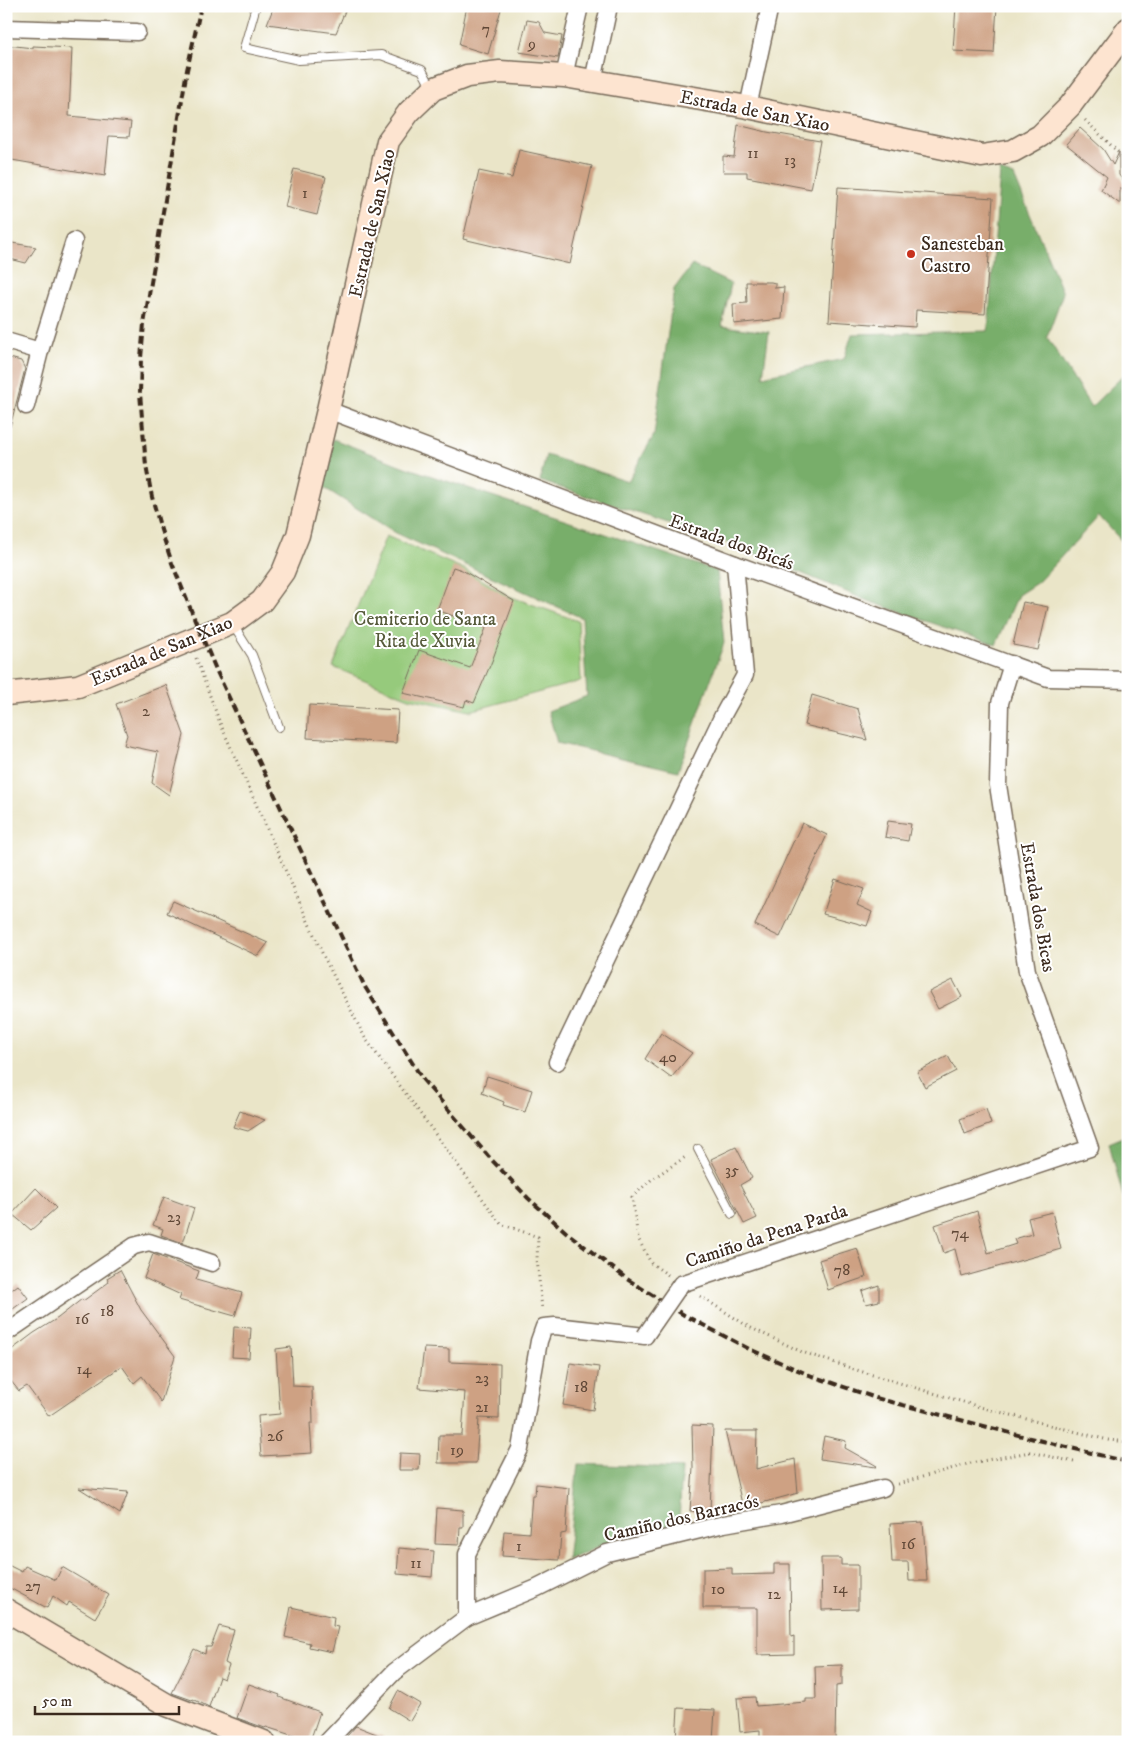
<svg xmlns="http://www.w3.org/2000/svg" width="1134" height="1748" font-family="'IM FELL DW Pica',serif">
<style>
.green{fill:#96ca7b;stroke:#687a4c}
.forest{fill:#78ae6b;stroke:#5a6c44}
.building{fill:#cea183}
.lines{fill:none;stroke-linecap:round;stroke-linejoin:round}
.lane-casing{stroke:#786b5a;stroke-width:10}
.street-casing{stroke:#786b5a;stroke-width:19}
.secondary-casing{stroke:#786b5a;stroke-width:25}
.path{stroke:#786b5a;stroke-width:3;stroke-dasharray:1 4;stroke-linecap:butt}
.lane{stroke:#fff;stroke-width:8}
.street{stroke:#fff;stroke-width:16}
.secondary{stroke:#fde4d0;stroke-width:22}
.rail{stroke:#3b2a1e;stroke-width:4;stroke-dasharray:8 4;stroke-linecap:butt}
.street-bridge-casing{stroke:#786b5a;stroke-width:19;stroke-linecap:butt}
.street-bridge{stroke:#fff;stroke-width:16}
.poi-dot{fill:#c8321e;stroke:#fff;stroke-width:2}
.labels{text-anchor:middle;stroke-width:4;stroke-linejoin:round;paint-order:stroke}
.number-label{font-size:16px;fill:#604837}
.street-label{font-size:19px;fill:#3b2a1e;stroke:#fff}
.poi-label{font-size:19px;fill:#3b2a1e;stroke:#fff;text-anchor:start}
.park-label{font-size:19px;fill:#565a3a;stroke:#fff}
</style>
<rect width="100%" height="100%" fill="#fff"/>
<filter id="ink" filterUnits="userSpaceOnUse"><feTurbulence type="fractalNoise" baseFrequency=".02" numOctaves="2"/><feDisplacementMap in="SourceGraphic" scale="10" xChannelSelector="R" yChannelSelector="G"/><feConvolveMatrix kernelMatrix="1 2 1 2 8 2 1 2 1" color-interpolation-filters="sRGB"/></filter>
<filter id="wash" filterUnits="userSpaceOnUse"><feTurbulence type="fractalNoise" baseFrequency=".0096" numOctaves="4" result="noise"/><feDisplacementMap in="SourceGraphic" scale="20" xChannelSelector="R" yChannelSelector="G"/><feGaussianBlur stdDeviation="1.12" result="paint"/><feColorMatrix in="noise" values="0 0 0 0 0 0 0 0 0 0 0 0 0 0 0 0 0 1.4 0 .05"/><feComposite in="paint" operator="in"/></filter>
<g filter="url(#wash)">
<rect width="100%" height="100%" fill="#eae5c8"/>
<!-- green -->
<polygon class="green" points="386,536 464,569 509,596 578,621 581,681 470,711 409,698 333,667"/>
<!-- forest -->
<g class="forest">
<polygon points="1000,171 1014,176 1063,293 1047,337 1091,407 1128,371 1128,548 1099,516 1038,582 1018,595 996,645 868,601 732,544 540,481 546,455 628,481 654,435 674,289 692,265 731,284 722,326 769,332 763,376 844,359 852,334 988,331"/>
<polygon points="333,439 405,467 717,571 724,643 678,771 557,743 548,711 587,696 582,618 396,533 323,487"/>
<polygon points="1128,1135 1128,1215 1109,1143"/>
<polygon points="578,1464 682,1468 679,1523 623,1537 567,1560"/>
</g>
<g id="blocks">
<!-- building -->
<g class="building">
<polygon points="274,6 347,6 336,33 267,24"/>
<polygon points="467,6 502,6 488,54 459,45"/>
<polygon points="956,6 997,6 994,53 953,51"/>
<polygon points="527,20 539,22 545,33 562,36 558,58 519,52"/>
<polygon points="6,45 33,48 33,46 72,48 69,116 131,122 129,137 109,136 105,176 6,159"/>
<polygon points="738,125 767,132 820,141 811,189 747,177 747,172 723,172 723,156 734,157"/>
<polygon points="1080,128 1103,149 1113,165 1119,152 1119,175 1128,188 1128,194 1120,188 1120,204 1101,190 1107,177 1066,144"/>
<polygon points="519,150 592,166 570,264 463,239 479,171 512,178"/>
<polygon points="294,169 326,177 317,215 285,207"/>
<polygon points="838,187 993,198 985,314 916,310 915,327 829,321"/>
<polygon points="6,242 36,247 26,263 6,258"/>
<polygon points="746,282 771,282 775,283 775,288 784,287 782,319 734,324 733,304 747,303"/>
<polygon points="6,357 21,361 25,369 10,427 6,427"/>
<polygon points="453,567 462,570 514,601 492,661 474,703 466,700 464,707 403,693 419,650 470,668 486,628 437,610"/>
<polygon points="1023,602 1048,607 1038,650 1013,645"/>
<polygon points="166,685 184,735 169,795 152,783 158,752 124,745 127,735 116,704"/>
<polygon points="812,695 858,709 867,740 804,725"/>
<polygon points="309,705 398,710 396,743 307,738"/>
<polygon points="888,821 911,824 908,841 885,837"/>
<polygon points="802,823 827,835 780,937 755,925"/>
<polygon points="835,879 864,889 857,905 872,912 867,926 823,914"/>
<polygon points="173,901 268,943 258,956 167,913"/>
<polygon points="953,980 962,997 938,1009 929,992"/>
<polygon points="661,1033 692,1053 671,1078 645,1059"/>
<polygon points="948,1056 956,1071 925,1087 917,1072"/>
<polygon points="487,1076 532,1090 525,1112 503,1105 504,1102 482,1093"/>
<polygon points="986,1109 991,1124 965,1134 960,1119"/>
<polygon points="240,1111 265,1120 248,1131 233,1127"/>
<polygon points="736,1147 752,1178 740,1185 757,1218 744,1224 711,1159"/>
<polygon points="36,1188 56,1208 31,1230 12,1214"/>
<polygon points="164,1197 194,1208 183,1243 161,1235 163,1229 153,1225"/>
<polygon points="977,1211 988,1253 1016,1244 1014,1239 1032,1234 1028,1218 1052,1212 1061,1249 962,1277 955,1249 944,1253 935,1225"/>
<polygon points="857,1248 866,1277 828,1290 819,1260"/>
<polygon points="153,1254 199,1271 196,1280 242,1293 235,1316 179,1300 181,1295 144,1278"/>
<polygon points="120,1270 141,1310 175,1356 161,1402 142,1376 134,1383 122,1366 49,1416 27,1386 19,1391 6,1375 6,1354 34,1333 58,1318 82,1299 83,1301 109,1282 107,1278"/>
<polygon points="18,1285 28,1298 6,1314 6,1294"/>
<polygon points="879,1285 879,1301 866,1304 862,1291"/>
<polygon points="234,1327 251,1328 249,1358 232,1357"/>
<polygon points="291,1347 293,1386 312,1387 313,1423 310,1423 312,1453 261,1456 258,1416 280,1414 276,1349"/>
<polygon points="424,1348 449,1349 449,1362 500,1364 499,1419 479,1418 476,1463 438,1463 439,1435 462,1435 465,1392 419,1388"/>
<polygon points="570,1363 599,1367 593,1410 563,1405"/>
<polygon points="692,1425 713,1426 710,1512 690,1511 693,1468"/>
<polygon points="725,1431 757,1431 756,1469 795,1459 798,1493 743,1508"/>
<polygon points="824,1436 846,1441 845,1448 877,1466 876,1467 820,1459"/>
<polygon points="400,1453 420,1454 419,1470 399,1470"/>
<polygon points="536,1484 569,1488 566,1533 561,1534 559,1560 502,1556 504,1531 529,1533 532,1495 535,1495"/>
<polygon points="79,1488 128,1492 120,1514"/>
<polygon points="437,1508 463,1510 463,1527 460,1527 459,1545 435,1544"/>
<polygon points="923,1522 927,1581 909,1581 908,1562 892,1562 890,1524"/>
<polygon points="399,1548 434,1551 432,1577 397,1574"/>
<polygon points="821,1558 841,1558 841,1565 858,1565 858,1609 822,1610"/>
<polygon points="6,1564 22,1572 25,1566 56,1580 62,1567 109,1595 95,1618 69,1602 67,1606 53,1596 47,1608 6,1586"/>
<polygon points="774,1564 790,1564 791,1637 794,1636 794,1654 757,1655 757,1608 703,1608 703,1569 732,1568 732,1575 774,1574"/>
<polygon points="291,1607 334,1617 333,1626 338,1627 332,1652 309,1647 310,1643 285,1637"/>
<polygon points="219,1626 234,1630 225,1663 229,1665 224,1679 219,1677 209,1707 193,1699 192,1700 172,1693 194,1649 205,1654 206,1647 211,1647"/>
<polygon points="842,1665 842,1685 836,1686 835,1741 760,1742 760,1730 740,1732 737,1698 755,1697 756,1706 806,1702 806,1699 816,1699 815,1666"/>
<polygon points="249,1684 280,1695 279,1697 320,1712 310,1741 266,1727 265,1728 237,1718"/>
<polygon points="398,1691 420,1704 410,1721 389,1708"/>
<polygon points="678,1708 715,1710 713,1741 676,1740"/>
<polygon points="356,1726 394,1741 394,1742 356,1742 347,1736"/>
</g>
</g>
</g>
<g filter="url(#ink)">
<use href="#blocks" fill-opacity="0" stroke="#786b5a" stroke-width="1"/>
<g class="lines">
<defs>
<g id="lane">
<polyline points="256,6 244,48 299,60 381,55 422,70 432,88"/>
<polyline points="233,625 252,655 279,727"/>
<polyline points="698,1149 732,1214"/>
</g>
<g id="street">
<polyline points="6,28 137,32"/>
<polyline points="564,76 580,6"/>
<polyline points="593,81 609,6"/>
<polyline points="748,107 770,6"/>
<polyline points="6,341 40,351 74,241"/>
<polyline points="26,406 40,351"/>
<polyline points="328,410 735,564 1048,678 1128,680"/>
<polyline points="557,1062 723,715 745,675 735,564"/>
<polyline points="681,1284 1090,1148 1027,971 998,785 1000,703 1012,664"/>
<polyline points="6,1333 134,1246 149,1242 212,1263"/>
<polyline points="467,1617 537,1588 607,1553 724,1524 781,1514 883,1488"/>
<polyline points="327,1742 394,1672 467,1617 467,1554 520,1449 539,1341 544,1327 555,1326 645,1336"/>
</g>
<g id="secondary">
<polyline points="6,694 78,686 232,623 262,601 283,572 298,535 328,410 388,141 409,112 433,89 467,76 500,72 564,76 748,107 982,156 1013,151 1040,136 1070,106 1128,29"/>
<polyline points="6,1610 167,1705 264,1742"/>
</g>
</defs>
<!-- lane casing -->
<use href="#lane" class="lane-casing"/>
<!-- street casing -->
<use href="#street" class="street-casing"/>
<!-- secondary casing -->
<use href="#secondary" class="secondary-casing"/>
<!-- path -->
<g class="path">
<polyline points="1085,120 1123,157 1128,190"/>
<polyline points="196,658 220,723 323,955 365,1038 501,1224 538,1237 537,1259 542,1309"/>
<polyline points="668,1275 651,1263 638,1238 632,1197 652,1179 687,1156"/>
<polyline points="700,1296 749,1327 802,1352 866,1373 980,1407 1108,1440 1128,1442"/>
<polyline points="898,1484 971,1463 1030,1452 1074,1462"/>
</g>
<!-- lane -->
<use href="#lane" class="lane"/>
<!-- street -->
<use href="#street" class="street"/>
<!-- secondary -->
<use href="#secondary" class="secondary"/>
<!-- rail -->
<polyline class="rail" points="201,6 187,70 144,324 141,358 140,393 146,466 152,497 161,530 172,563 193,615 217,672 365,987 423,1080 489,1157 528,1198 566,1232 627,1279 684,1315 749,1349 812,1376 876,1398 1026,1437 1128,1462"/>
<defs>
<polyline id="street-bridge" points="645,1336 681,1284"/>
</defs>
<!-- street-bridge casing -->
<use href="#street-bridge" class="street-bridge-casing"/>
<!-- street-bridge -->
<use href="#street-bridge" class="street-bridge"/>
</g>
</g>
<!-- markers -->
<circle class="poi-dot" cx="911" cy="254" r="5"/>
<g class="labels">
<!-- number labels -->
<g class="number-label">
<text x="486" y="34">7</text>
<text x="532" y="49">9</text>
<text x="753" y="158">11</text>
<text x="790" y="165">13</text>
<text x="305" y="198">1</text>
<text x="146" y="716">2</text>
<text x="668" y="1062">40</text>
<text x="732" y="1175">35</text>
<text x="174" y="1222">23</text>
<text x="960" y="1238">74</text>
<text x="842" y="1275">78</text>
<text x="107" y="1316">18</text>
<text x="82" y="1324">16</text>
<text x="84" y="1374">14</text>
<text x="482" y="1383">23</text>
<text x="581" y="1392">18</text>
<text x="482" y="1412">21</text>
<text x="275" y="1441">26</text>
<text x="457" y="1455">19</text>
<text x="908" y="1549">16</text>
<text x="519" y="1551">1</text>
<text x="416" y="1568">11</text>
<text x="33" y="1591">27</text>
<text x="840" y="1593">14</text>
<text x="718" y="1594">10</text>
<text x="774" y="1599">12</text>
</g>
<!-- street labels -->
<g class="street-label">
<text transform="translate(755 110) rotate(11)" y="7">Estrada de San Xiao</text>
<text transform="translate(371 223) rotate(-77)" y="7">Estrada de San Xiao</text>
<text transform="translate(732 541) rotate(20)" y="7">Estrada dos Bicás</text>
<text transform="translate(161 650) rotate(-23)" y="7">Estrada de San Xiao</text>
<text transform="translate(1039 907) rotate(80)" y="7">Estrada dos Bicas</text>
<text transform="translate(766 1235) rotate(-18)" y="7">Camiño da Pena Parda</text>
<text transform="translate(681 1517) rotate(-13)" y="7">Camiño dos Barracós</text>
</g>
<!-- poi labels -->
<g class="poi-label">
<text x="921" y="250">Sanesteban<tspan x="921" dy="22">Castro</tspan></text>
</g>
<!-- park labels -->
<g class="park-label">
<text x="425" y="625">Cemiterio de Santa<tspan x="425" dy="22">Rita de Xuvia</tspan></text>
</g>
</g>
<!-- margin -->
<rect width="1134" height="1748" fill="none" stroke="#fff" stroke-width="25"/>
<!-- scale -->
<path d="M35 1706v8h144v-8" fill="none" stroke="#3b2a1e" stroke-width="2.5"/>
<text x="42" y="1706" font-size="15" fill="#3b2a1e" stroke="#ffffff" stroke-width="4" paint-order="stroke">50 m</text>
</svg>
